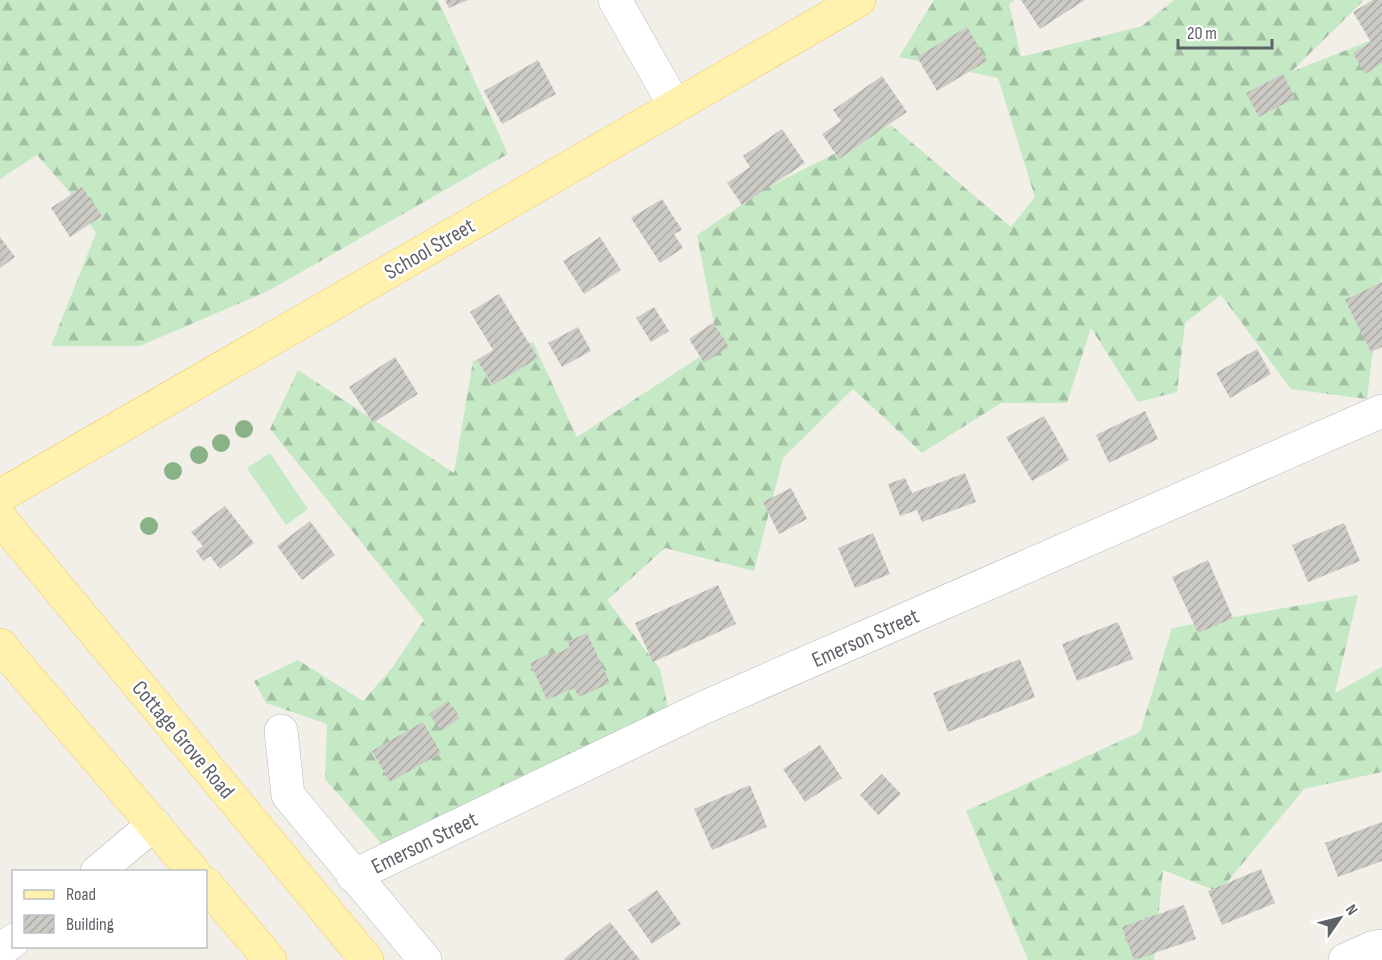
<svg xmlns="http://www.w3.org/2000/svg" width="1382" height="960" font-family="'Sofia Sans Condensed',sans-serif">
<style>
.forest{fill:url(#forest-firs)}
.garden{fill:#c5e8c5}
.building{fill:url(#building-hatch)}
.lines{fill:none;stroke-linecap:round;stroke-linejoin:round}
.minor-casing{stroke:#b5b8bc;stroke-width:34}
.major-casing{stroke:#f2c960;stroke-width:34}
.minor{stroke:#fff;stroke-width:33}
.major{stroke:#fff2af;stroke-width:33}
.tree{fill:#89b387}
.labels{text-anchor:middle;stroke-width:5;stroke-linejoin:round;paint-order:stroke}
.street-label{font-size:22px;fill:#5f6368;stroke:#fff}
</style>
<defs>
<pattern id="forest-firs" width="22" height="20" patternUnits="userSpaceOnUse" patternTransform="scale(1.5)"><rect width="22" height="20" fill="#c5e8c5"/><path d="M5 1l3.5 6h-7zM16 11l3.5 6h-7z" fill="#a3c0a4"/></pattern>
<pattern id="building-hatch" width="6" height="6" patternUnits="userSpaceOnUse" patternTransform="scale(1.5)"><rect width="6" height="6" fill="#cccac5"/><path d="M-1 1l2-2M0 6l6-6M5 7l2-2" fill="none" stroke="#a9a8a4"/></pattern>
</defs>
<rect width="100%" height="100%" fill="#f1efe8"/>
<!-- forest -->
<g class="forest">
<polygon points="0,0 438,0 508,154 268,291 140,346 51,346 96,233 72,195 37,155 0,179"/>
<polygon points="934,0 1015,0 1009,4 1021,57 1142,26 1174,0 1364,0 1291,72 1382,36 1382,275 1367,399 1291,389 1221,295 1185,323 1177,392 1138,402 1091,328 1067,403 1001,403 922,453 853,389 783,458 754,571 665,548 607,600 660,669 671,723 393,857 325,779 327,724 266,703 254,681 298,660 363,701 392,668 424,620 270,429 298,370 454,473 473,361 533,342 577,437 718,345 697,235 767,188 891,125 1011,227 1035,197 998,78 899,57"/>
<polygon points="1358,595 1335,693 1382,667 1382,772 1304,789 1219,892 1163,870 1154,960 1028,960 966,811 1140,732 1172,628"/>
</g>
<!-- garden -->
<polygon class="garden" points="270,453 308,509 286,525 247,468"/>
<!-- building -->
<g class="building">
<polygon points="445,0 468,0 449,8"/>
<polygon points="1021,0 1085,0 1040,29"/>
<polygon points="1373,0 1382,0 1382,63 1365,74 1353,53 1371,42 1353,12"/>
<polygon points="967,27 987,61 937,91 917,57"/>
<polygon points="538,60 556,94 502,124 484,91"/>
<polygon points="1283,74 1295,98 1259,117 1246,93"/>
<polygon points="882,76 907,112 839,159 822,134 841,121 833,110"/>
<polygon points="782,129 805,163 742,205 727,183 750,167 743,156"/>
<polygon points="82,187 102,216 70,237 51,208"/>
<polygon points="662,199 682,230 674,234 683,248 660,263 631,218"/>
<polygon points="0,237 15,257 0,268"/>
<polygon points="600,237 621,270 584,294 563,261"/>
<polygon points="1382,282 1382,347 1371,352 1345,300"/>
<polygon points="499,294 538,358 493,385 477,360 493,350 470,312"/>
<polygon points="654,307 669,331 651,342 636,318"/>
<polygon points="713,323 729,347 704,363 689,339"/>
<polygon points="578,327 591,351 562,367 548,343"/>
<polygon points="1257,349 1271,374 1230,398 1216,373"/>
<polygon points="395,357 418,394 373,423 349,387"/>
<polygon points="1145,411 1158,439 1109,463 1096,435"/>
<polygon points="1044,416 1069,460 1032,481 1006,437"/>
<polygon points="965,473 976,502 922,522 917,510 900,516 888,484 905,478 912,493"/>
<polygon points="791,488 807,519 779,534 763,502"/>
<polygon points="225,506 254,543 220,569 210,556 203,561 196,551 203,546 191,532"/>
<polygon points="310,521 335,555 302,580 277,546"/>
<polygon points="1344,523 1360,561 1308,582 1292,545"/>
<polygon points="873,533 890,574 855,588 838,548"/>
<polygon points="1208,560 1233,618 1198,633 1172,577"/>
<polygon points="718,585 736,624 653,662 635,623"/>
<polygon points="1118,622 1133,659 1077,681 1062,644"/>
<polygon points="587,633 610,683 579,697 574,688 547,700 530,663 555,651 556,654 570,647 567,642"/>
<polygon points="1020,659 1035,697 948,732 933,693"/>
<polygon points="448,701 460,718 441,731 429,714"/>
<polygon points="423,722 441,753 390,782 372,751"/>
<polygon points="820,745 842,778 805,802 783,769"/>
<polygon points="882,774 901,794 878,815 860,795"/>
<polygon points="750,785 767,827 712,850 694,809"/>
<polygon points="1382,822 1382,861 1338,877 1325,843"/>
<polygon points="1261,869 1275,903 1222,925 1208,891"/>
<polygon points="657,890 681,924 652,944 628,910"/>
<polygon points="1184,905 1196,939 1134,960 1122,927"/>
<polygon points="610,922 640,960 565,960 564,959"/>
</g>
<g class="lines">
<defs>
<g id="minor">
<polyline points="615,0 675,106"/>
<polyline points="281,731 288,795 425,960"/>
<polyline points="97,872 154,824"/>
<polyline points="353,876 705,707 1382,411"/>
<polyline points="0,951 14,940"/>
<polyline points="1345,960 1374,947 1382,946"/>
</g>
<g id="major">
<polyline points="0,496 859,0"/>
<polyline points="0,518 367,960"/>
<polyline points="0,645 194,872"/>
<polyline points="206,884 270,960"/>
</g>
</defs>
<!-- minor casing -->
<use href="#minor" class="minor-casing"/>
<!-- major casing -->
<use href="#major" class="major-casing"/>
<!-- minor -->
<use href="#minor" class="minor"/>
<!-- major -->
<use href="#major" class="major"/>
</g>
<!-- trees -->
<g class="tree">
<circle cx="244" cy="429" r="9"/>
<circle cx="221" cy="443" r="9"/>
<circle cx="199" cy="455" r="9"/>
<circle cx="173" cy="471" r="9"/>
<circle cx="149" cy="526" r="9"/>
</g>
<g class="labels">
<!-- street labels -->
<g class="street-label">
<text transform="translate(429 248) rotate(-30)" y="8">School Street</text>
<text transform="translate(865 637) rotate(-24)" y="8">Emerson Street</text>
<text transform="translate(184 739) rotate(50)" y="8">Cottage Grove Road</text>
<text transform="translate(424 842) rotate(-26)" y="8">Emerson Street</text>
</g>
</g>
<!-- legend -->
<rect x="12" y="870" width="195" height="78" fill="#ffffff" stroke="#bfc1c3" stroke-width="1.5"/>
<rect x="24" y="890" width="30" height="9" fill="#fff2af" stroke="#bfc1c3" stroke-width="1.5"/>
<text x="66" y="900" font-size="18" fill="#5f6368">Road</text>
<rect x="24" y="915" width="30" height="18" fill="url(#building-hatch)" stroke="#bfc1c3" stroke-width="1.5"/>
<text x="66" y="930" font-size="18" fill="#5f6368">Building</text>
<!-- north arrow -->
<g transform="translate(1340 918) rotate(55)" stroke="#ffffff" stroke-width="4.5" paint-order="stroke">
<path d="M0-4.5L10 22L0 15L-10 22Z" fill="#5f6368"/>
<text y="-9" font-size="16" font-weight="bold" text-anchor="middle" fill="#5f6368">N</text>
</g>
<!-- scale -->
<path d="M1178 39v9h94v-9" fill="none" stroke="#5f6368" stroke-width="3"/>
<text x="1187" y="39" font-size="18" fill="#5f6368" stroke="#ffffff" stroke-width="4.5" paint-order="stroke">20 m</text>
</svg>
